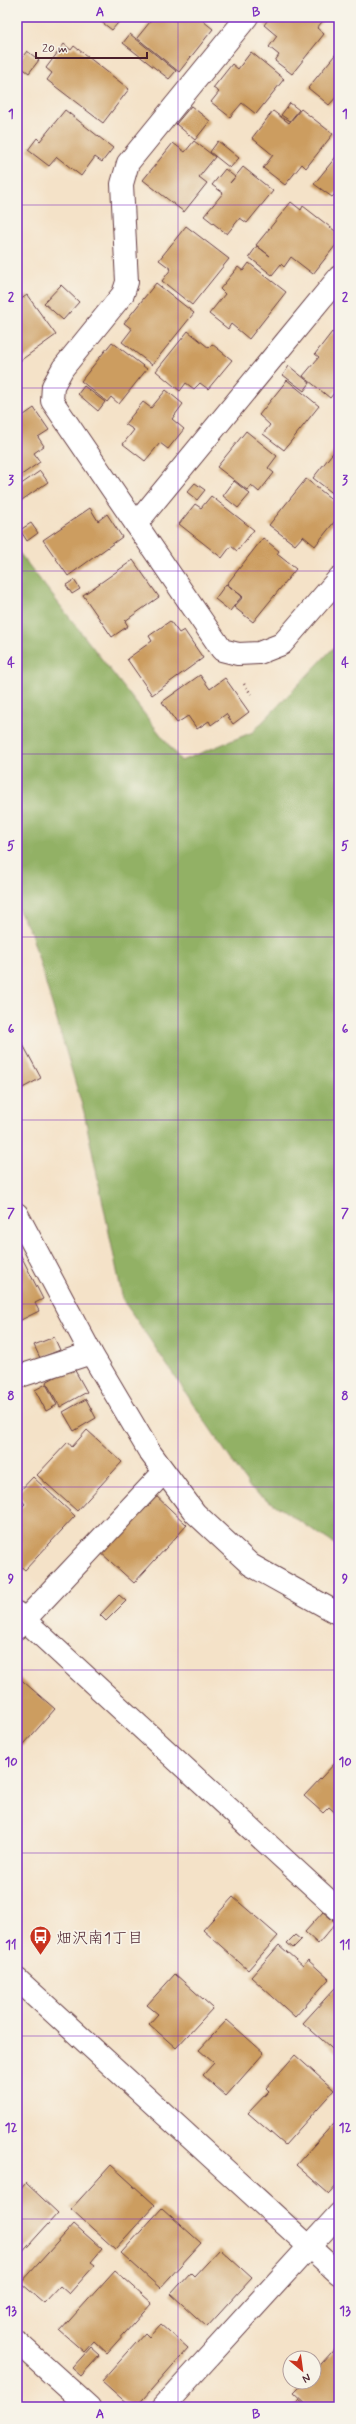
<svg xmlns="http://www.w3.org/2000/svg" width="356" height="2424" font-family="Mynerve,'Klee One',sans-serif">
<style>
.forest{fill:#92b165;stroke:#6e6848}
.building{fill:#cc9d60}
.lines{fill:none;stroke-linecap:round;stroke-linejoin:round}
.minor-casing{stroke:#643c43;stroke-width:24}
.path{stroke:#643c43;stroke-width:2.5;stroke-dasharray:1 3;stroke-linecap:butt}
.minor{stroke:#fff;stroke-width:22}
.grid{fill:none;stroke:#7b2cbf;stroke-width:1;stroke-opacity:0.55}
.labels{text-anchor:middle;stroke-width:3.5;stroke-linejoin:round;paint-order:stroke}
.poi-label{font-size:16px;fill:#4a1f2b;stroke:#f7f3e8;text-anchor:start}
.neatline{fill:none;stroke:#7b2cbf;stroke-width:1.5}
.grid-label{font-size:13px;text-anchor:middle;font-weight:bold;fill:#7b2cbf}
</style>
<rect width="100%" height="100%" fill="#f7f3e8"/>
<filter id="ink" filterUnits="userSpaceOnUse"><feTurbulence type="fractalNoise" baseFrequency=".025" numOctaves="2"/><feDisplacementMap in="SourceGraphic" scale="8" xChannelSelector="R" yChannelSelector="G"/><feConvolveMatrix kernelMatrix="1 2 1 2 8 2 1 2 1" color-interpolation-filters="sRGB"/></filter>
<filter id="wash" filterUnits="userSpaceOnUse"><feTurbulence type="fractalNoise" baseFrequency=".012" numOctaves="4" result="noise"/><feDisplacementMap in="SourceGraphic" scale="16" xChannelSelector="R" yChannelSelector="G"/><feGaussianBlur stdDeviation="0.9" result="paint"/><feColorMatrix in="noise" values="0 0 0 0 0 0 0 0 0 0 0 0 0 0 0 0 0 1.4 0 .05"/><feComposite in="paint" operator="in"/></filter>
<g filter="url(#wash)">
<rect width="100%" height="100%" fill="#f4e2c8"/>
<!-- forest -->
<polygon class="forest" points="17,550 181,761 253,732 339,642 339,1547 251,1489 123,1300 84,1112 31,933 17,907"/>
<g id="blocks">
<!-- building -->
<g class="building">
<polygon points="95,17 123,17 112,30"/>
<polygon points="154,17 198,17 213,29 179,72 137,38"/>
<polygon points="270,17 326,17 317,28 324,34 292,74 275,61 279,55 269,47 277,36 264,25"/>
<polygon points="130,34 176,71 169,79 123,43"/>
<polygon points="64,44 71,50 74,46 129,89 103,123 47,80 52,73 46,68"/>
<polygon points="339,50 339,94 329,105 308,88"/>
<polygon points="27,51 39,60 29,73 17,64"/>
<polygon points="251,52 284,79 256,114 242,103 230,117 211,102 219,92 213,88 232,64 238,69"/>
<polygon points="290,103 299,110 290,121 281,115"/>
<polygon points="191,106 210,121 195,140 176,124"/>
<polygon points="301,109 333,134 306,168 302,164 285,185 263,168 273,155 252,138 273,111 289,123"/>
<polygon points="65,110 113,148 102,162 95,157 81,176 57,157 49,166 28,150 37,138 40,141"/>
<polygon points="194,141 215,157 199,177 207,183 184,212 143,180 173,143 185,152"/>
<polygon points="218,141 239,158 230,168 210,152"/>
<polygon points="339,153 339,190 332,197 314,184"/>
<polygon points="243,167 273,191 247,223 240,218 227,234 204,216 223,193 212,185 225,169 235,177 230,183"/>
<polygon points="291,202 301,210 303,206 339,234 339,241 313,274 291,257 284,267 281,264 272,275 249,257 257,246 270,256 256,245"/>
<polygon points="186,226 229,259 192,305 162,281 171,269 159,260"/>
<polygon points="249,263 286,292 249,339 231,324 228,329 209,314 225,294 220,289 238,267 243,271"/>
<polygon points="156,283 194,313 152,365 122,342 132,329 124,323"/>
<polygon points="61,285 79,302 63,320 44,303"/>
<polygon points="27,295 56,335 17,363 17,302"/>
<polygon points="188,331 209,348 212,344 232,360 208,389 200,383 194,389 186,383 180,391 156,371"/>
<polygon points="332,332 339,338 339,387 330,398 303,376 319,357 315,354"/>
<polygon points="112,342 147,369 119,404 111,397 107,402 81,381"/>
<polygon points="289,366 310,383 304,391 283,375"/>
<polygon points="287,380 319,406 284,450 263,434 270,425 259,415"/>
<polygon points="84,386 105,402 98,411 78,394"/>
<polygon points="166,390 183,404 172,419 184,429 168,449 160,443 145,461 123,444 134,430 125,424 143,402 151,408"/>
<polygon points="34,408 49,430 38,437 44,446 34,453 40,462 17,478 17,420"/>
<polygon points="246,431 277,456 268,468 274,473 259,492 251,485 247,490 217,467"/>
<polygon points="339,445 339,490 335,495 313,478"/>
<polygon points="40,471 48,482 19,502 17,499 17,487"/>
<polygon points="306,479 339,505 339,516 315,546 303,536 295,545 269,525"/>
<polygon points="234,481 250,494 238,508 223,496"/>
<polygon points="195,483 205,490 197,500 187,492"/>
<polygon points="211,496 254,530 237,551 231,546 222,558 179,524 195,504 201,508"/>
<polygon points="90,508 98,521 107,514 122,537 68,576 43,540"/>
<polygon points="31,523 38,533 27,541 20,530"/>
<polygon points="263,538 279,551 277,554 296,569 253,622 234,607 243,597 227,584"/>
<polygon points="133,560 159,597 125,621 128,626 112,637 83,595"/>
<polygon points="74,580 80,589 72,594 66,585"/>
<polygon points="226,584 242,596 230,611 215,599"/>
<polygon points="170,621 179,633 184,630 203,658 152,695 127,659 152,641 149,636"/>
<polygon points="200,675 210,689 225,678 249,712 233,724 226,714 211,725 209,721 197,729 188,716 177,723 162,702"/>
<polygon points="21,1041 41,1078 17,1091 17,1043"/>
<polygon points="19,1252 43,1299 35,1303 39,1311 17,1322 17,1253"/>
<polygon points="54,1337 60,1350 40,1358 34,1345"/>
<polygon points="73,1367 87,1392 60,1407 46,1382"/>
<polygon points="46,1384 57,1405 46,1411 35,1390"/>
<polygon points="86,1399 96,1418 74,1431 63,1412"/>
<polygon points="87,1430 122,1462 77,1511 37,1475 68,1442 72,1447"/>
<polygon points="33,1477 75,1516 25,1570 17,1563 17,1512 25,1504 17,1494"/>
<polygon points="153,1493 187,1525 134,1583 99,1551"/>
<polygon points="119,1595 126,1601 106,1621 100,1615"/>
<polygon points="17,1676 55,1709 17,1752"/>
<polygon points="337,1761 339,1763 339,1816 329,1807 323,1813 304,1796"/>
<polygon points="233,1897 278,1936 248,1970 203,1930"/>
<polygon points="323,1912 336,1923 318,1944 305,1932"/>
<polygon points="295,1935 301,1940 293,1948 287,1943"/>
<polygon points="279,1945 303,1966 308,1960 329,1979 295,2017 251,1977"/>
<polygon points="175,1974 213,2008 176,2048 149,2024 158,2014 147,2005"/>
<polygon points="335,1988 339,1992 339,2055 303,2023"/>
<polygon points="227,2020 264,2053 226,2096 203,2075 214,2063 199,2050"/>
<polygon points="295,2055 334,2090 285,2145 248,2113 269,2091 266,2088"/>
<polygon points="334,2123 339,2127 339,2183 329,2194 296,2165"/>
<polygon points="111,2165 155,2205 115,2249 71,2209"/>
<polygon points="26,2183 58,2213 19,2256 17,2254 17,2193"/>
<polygon points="162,2208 201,2243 160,2288 121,2253"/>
<polygon points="74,2224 102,2249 91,2262 95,2265 69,2294 60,2286 44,2303 21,2283"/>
<polygon points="220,2249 252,2278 207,2327 171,2294 190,2273 194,2277"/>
<polygon points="115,2270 152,2303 107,2353 94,2341 84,2352 60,2331"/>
<polygon points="161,2324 188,2348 136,2407 131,2407 102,2381 145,2333 149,2337"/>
<polygon points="339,2344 339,2407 309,2407 294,2393 305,2382 314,2382 314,2372"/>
<polygon points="91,2347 100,2355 81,2376 72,2368"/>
<polygon points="299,2400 307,2407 292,2407"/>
</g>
</g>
</g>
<g filter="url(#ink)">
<use href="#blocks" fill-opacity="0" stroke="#643c43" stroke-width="1"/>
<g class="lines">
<defs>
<g id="minor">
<polyline points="247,17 128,163 122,184 127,282 123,294 63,368 53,386 52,401 222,650 238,654 259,653 282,644 339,578"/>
<polyline points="136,524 339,277"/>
<polyline points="17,1214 91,1353 149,1451 195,1513 251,1565 339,1614"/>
<polyline points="17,1377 91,1353"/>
<polyline points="17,1613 339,1910"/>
<polyline points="17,1628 164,1472"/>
<polyline points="17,1979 339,2274"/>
<polyline points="17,2342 89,2407"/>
<polyline points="163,2407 339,2214"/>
</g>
</defs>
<!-- minor casing -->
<use href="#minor" class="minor-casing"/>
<!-- path -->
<polyline class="path" points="244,684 251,694"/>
<!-- minor -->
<use href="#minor" class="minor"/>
</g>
</g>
<!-- grid -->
<path class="grid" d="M178,17V2407M17,205H339M17,388H339M17,571H339M17,754H339M17,937H339M17,1120H339M17,1304H339M17,1487H339M17,1670H339M17,1853H339M17,2036H339M17,2219H339"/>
<!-- icons -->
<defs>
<symbol id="bus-pin" viewBox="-11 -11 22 30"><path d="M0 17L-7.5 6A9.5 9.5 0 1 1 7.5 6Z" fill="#c8321e" stroke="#f7f3e8"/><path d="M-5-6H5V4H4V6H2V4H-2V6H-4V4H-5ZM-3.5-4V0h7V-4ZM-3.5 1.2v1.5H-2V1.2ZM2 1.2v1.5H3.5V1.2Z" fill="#fff"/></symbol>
</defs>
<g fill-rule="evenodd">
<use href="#bus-pin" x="28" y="1924" width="25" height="34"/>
</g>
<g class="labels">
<!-- poi labels -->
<g class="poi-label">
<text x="56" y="1943">畑沢南1丁目</text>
</g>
</g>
<!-- margin -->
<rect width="356" height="2424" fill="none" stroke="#f7f3e8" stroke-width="44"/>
<!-- north arrow -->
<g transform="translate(302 2370) rotate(151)"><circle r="19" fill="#f7f3e8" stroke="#b29e9c"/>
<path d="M0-3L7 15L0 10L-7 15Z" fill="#c8321e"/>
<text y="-6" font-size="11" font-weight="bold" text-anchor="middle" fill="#4a1f2b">N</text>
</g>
<!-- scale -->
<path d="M36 52v6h111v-6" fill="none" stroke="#4a1f2b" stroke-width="2"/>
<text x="42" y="52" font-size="12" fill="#4a1f2b" stroke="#f7f3e8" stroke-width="3" paint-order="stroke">20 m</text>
<rect x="22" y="22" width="312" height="2380" class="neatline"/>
<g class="grid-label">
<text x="100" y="16">A</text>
<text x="256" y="16">B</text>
<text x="11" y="118">1</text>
<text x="345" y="118">1</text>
<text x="11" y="301">2</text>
<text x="345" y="301">2</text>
<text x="11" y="484">3</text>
<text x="345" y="484">3</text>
<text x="11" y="667">4</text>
<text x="345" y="667">4</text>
<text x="11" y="850">5</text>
<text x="345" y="850">5</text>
<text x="11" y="1033">6</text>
<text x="345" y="1033">6</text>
<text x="11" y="1217">7</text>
<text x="345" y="1217">7</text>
<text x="11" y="1400">8</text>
<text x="345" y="1400">8</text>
<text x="11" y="1583">9</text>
<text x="345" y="1583">9</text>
<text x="11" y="1766">10</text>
<text x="345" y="1766">10</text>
<text x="11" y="1949">11</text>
<text x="345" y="1949">11</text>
<text x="11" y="2132">12</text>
<text x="345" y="2132">12</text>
<text x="11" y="2315">13</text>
<text x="345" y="2315">13</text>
<text x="100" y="2418">A</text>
<text x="256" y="2418">B</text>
</g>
</svg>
